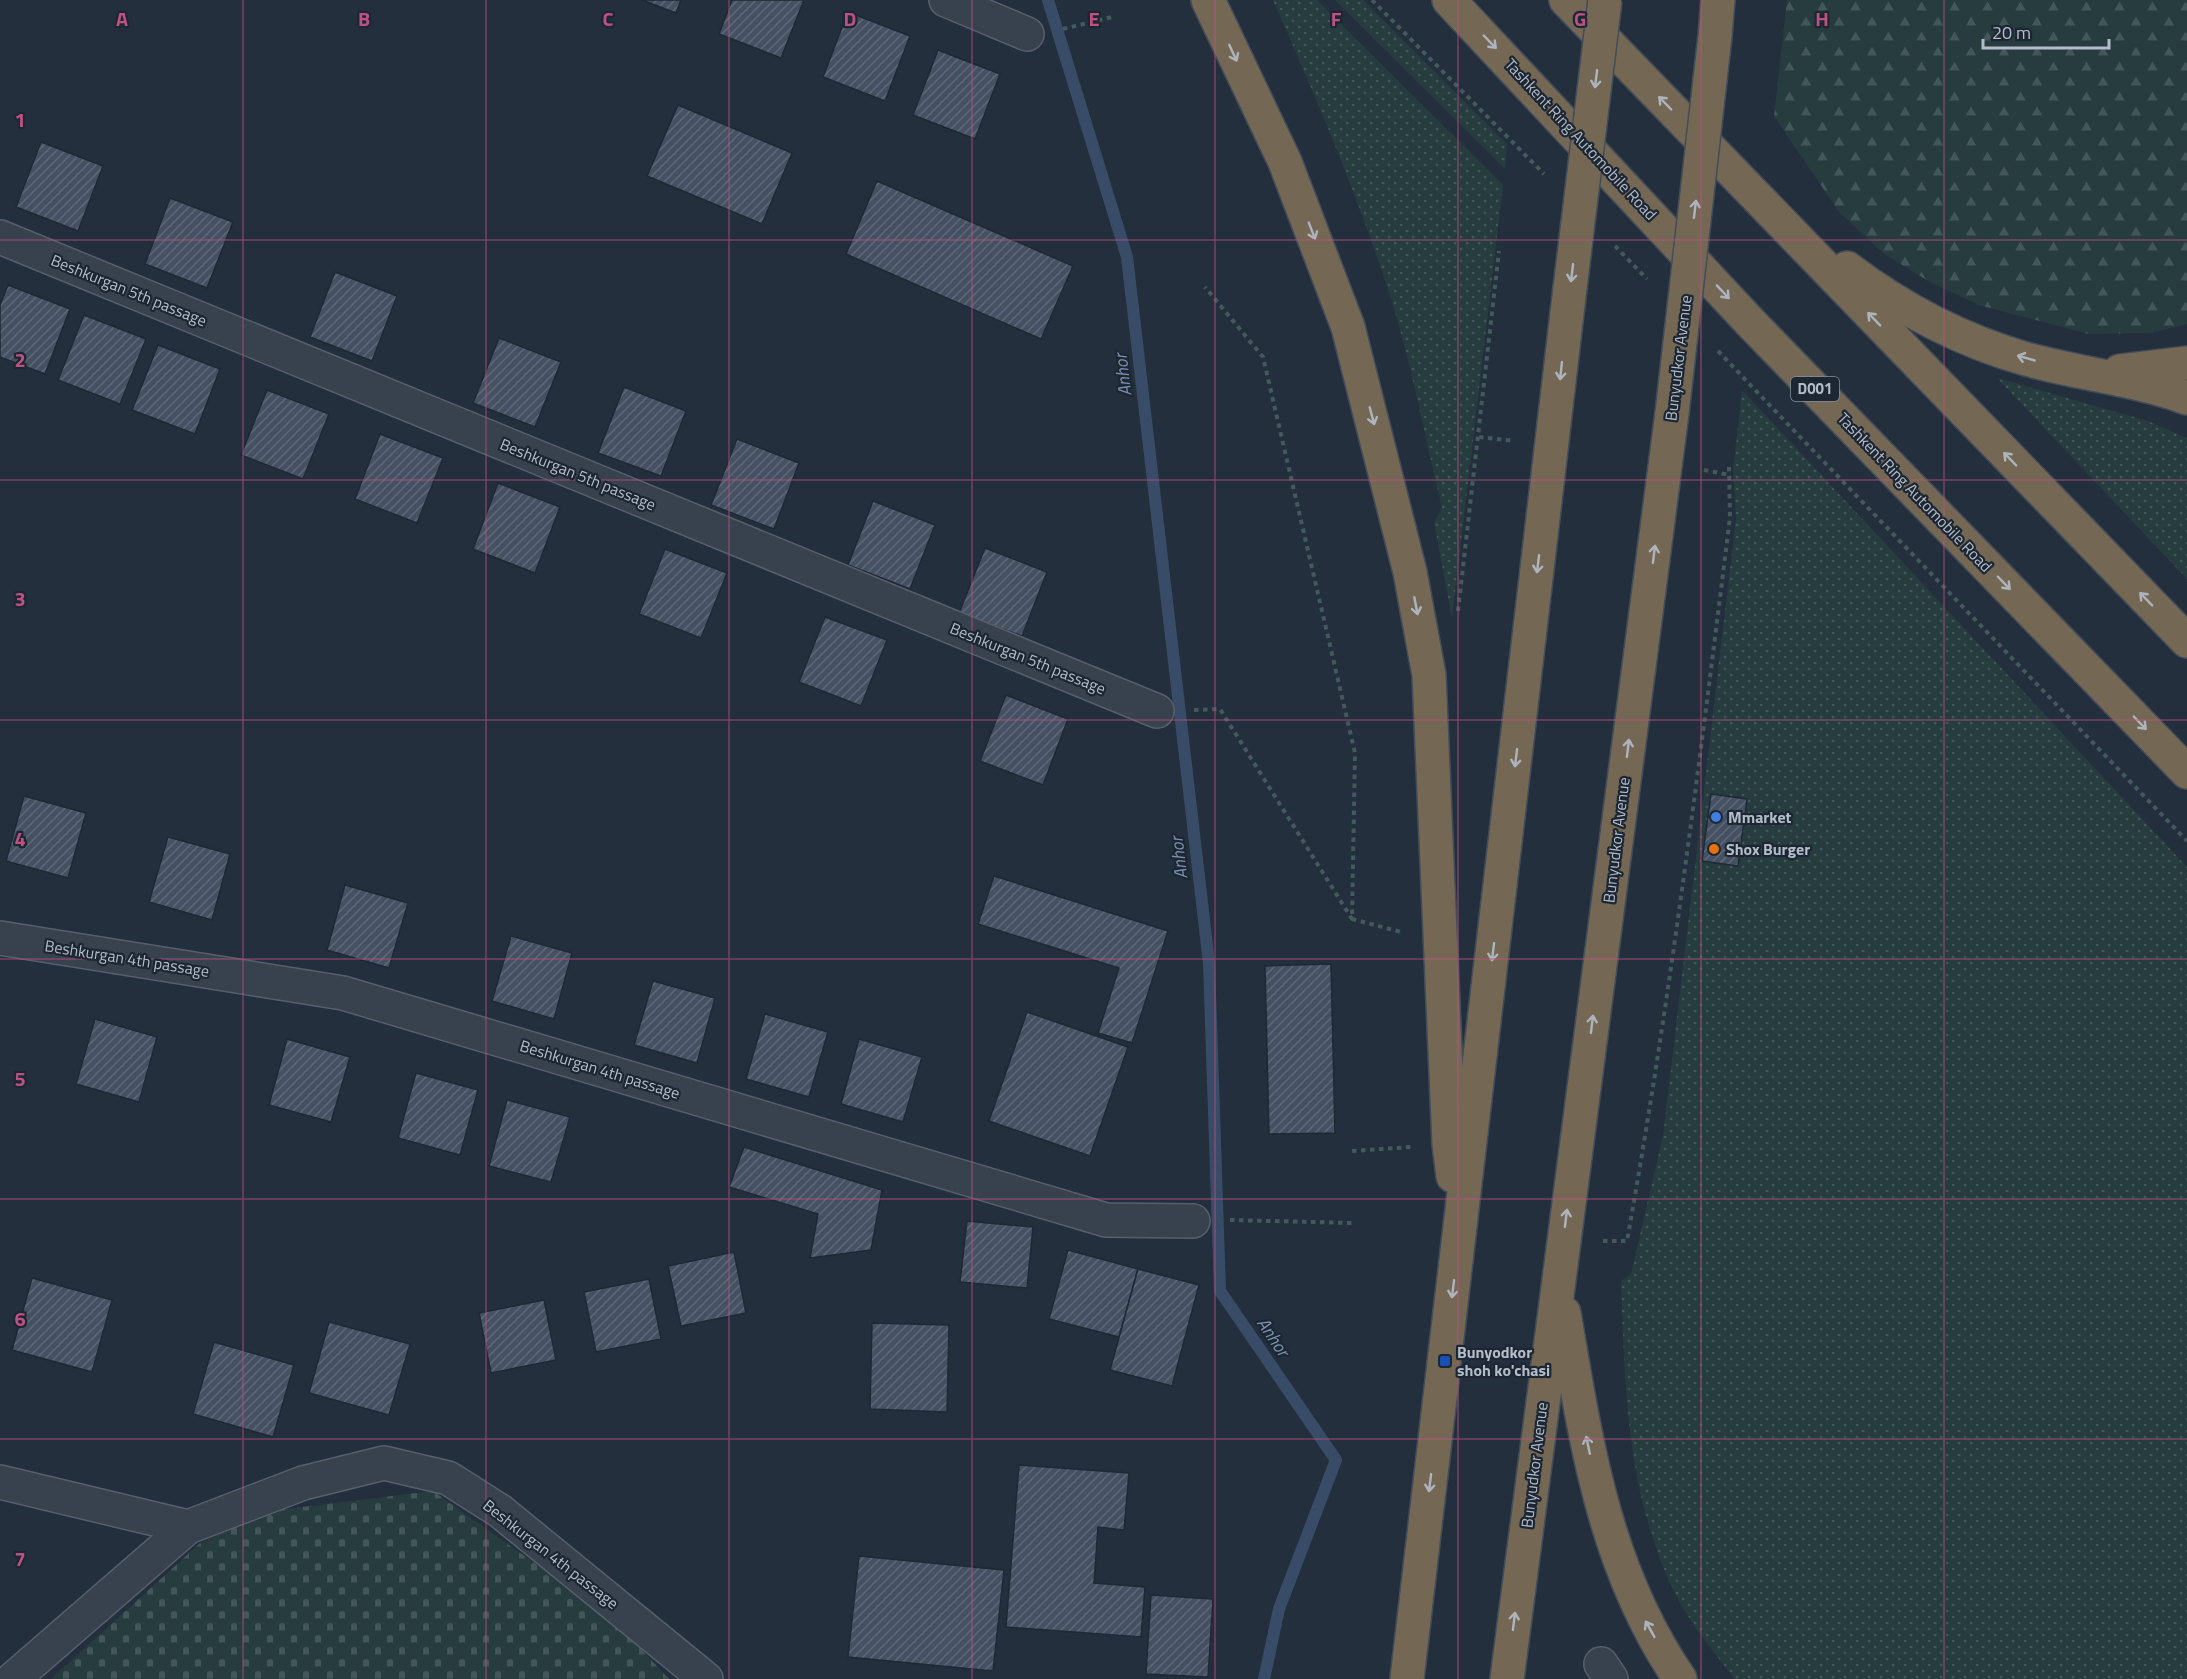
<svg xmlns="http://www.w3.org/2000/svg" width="2187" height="1679" font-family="'Titillium Web',sans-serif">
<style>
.grass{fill:url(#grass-dots)}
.forest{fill:url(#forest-firs)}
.cemetery{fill:url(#cemetery-stones)}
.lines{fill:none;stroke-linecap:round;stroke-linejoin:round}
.stream{stroke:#394c67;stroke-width:12}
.building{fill:url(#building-hatch);stroke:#1f2835;stroke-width:1.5}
.minor-casing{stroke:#565f6c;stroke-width:36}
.highway-casing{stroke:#434c59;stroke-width:36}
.path{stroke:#44595c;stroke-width:4;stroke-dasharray:4.5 4.5;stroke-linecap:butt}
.minor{stroke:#38414e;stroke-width:33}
.highway{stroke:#746855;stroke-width:33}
.highway-bridge-casing{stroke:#434c59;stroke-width:36;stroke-linecap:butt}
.highway-bridge{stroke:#746855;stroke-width:33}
.oneway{stroke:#aeb4bd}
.grid{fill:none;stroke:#bd5182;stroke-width:1.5;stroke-opacity:0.55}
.shop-dot{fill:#3f7fe0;stroke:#1d2633;stroke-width:2}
.food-dot{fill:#e8710a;stroke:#1d2633;stroke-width:2}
.transit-dot{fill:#1a4fb4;stroke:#1d2633;stroke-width:2}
.labels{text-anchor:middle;stroke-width:4.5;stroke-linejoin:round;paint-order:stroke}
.shield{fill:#1d2633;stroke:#878f9c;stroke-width:1.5}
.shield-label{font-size:15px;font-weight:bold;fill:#b4bcc9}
.street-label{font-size:16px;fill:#b4bcc9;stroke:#1d2633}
.poi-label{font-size:16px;font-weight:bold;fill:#b4bcc9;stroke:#1d2633;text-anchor:start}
.water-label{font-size:18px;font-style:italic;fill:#7c92b1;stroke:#1d2633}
.grid-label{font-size:20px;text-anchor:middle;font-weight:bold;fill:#bd5182;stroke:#1d2633;stroke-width:4.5;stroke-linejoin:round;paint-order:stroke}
</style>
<defs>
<pattern id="grass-dots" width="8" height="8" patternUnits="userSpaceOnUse" patternTransform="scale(1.5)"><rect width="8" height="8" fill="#263c3f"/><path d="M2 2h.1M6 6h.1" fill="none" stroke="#435659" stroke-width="1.8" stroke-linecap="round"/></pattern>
<pattern id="forest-firs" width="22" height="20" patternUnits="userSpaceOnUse" patternTransform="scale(1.5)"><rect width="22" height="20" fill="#263c3f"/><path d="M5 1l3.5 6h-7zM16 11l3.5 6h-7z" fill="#435659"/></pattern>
<pattern id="cemetery-stones" width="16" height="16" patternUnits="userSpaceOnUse" patternTransform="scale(1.5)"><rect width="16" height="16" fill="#263c3f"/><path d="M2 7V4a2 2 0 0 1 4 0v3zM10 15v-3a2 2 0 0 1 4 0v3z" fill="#435659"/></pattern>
<pattern id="building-hatch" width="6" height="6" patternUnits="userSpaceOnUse" patternTransform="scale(1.5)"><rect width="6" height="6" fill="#455162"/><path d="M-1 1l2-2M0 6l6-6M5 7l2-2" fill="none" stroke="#5d6877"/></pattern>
</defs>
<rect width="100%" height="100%" fill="#242f3e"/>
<!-- grass -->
<g class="grass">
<path d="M1273,0H1317L1503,185L1452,618L1434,522L1442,508C1425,438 1412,365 1390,296C1358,195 1316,98 1273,0Z"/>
<polygon points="1335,0 1363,0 1507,144 1505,169"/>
<polygon points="1997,378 2148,421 2187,438 2187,579"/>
<path d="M1742,390L2187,867V1679H1735C1711,1649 1685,1617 1669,1581C1626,1481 1625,1388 1621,1281L1631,1274L1663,1136L1736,519L1733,471Z"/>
</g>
<!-- forest -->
<polygon class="forest" points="1787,0 2187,0 2187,324 2150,333 2088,334 1979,305 1928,281 1883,253 1839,212 1774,116"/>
<!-- cemetery -->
<polygon class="cemetery" points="433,1491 612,1618 669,1679 51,1679 199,1544 269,1511"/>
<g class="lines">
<!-- stream -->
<polyline class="stream" points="1048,0 1127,257 1209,963 1220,1291 1336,1460 1279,1609 1264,1679"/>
</g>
<!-- building -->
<g class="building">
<polygon points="642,0 681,0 676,13"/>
<polygon points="732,0 804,0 781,58 719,34"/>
<polygon points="848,12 910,36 885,101 823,77"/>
<polygon points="938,50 1000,74 975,139 913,115"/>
<polygon points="678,105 792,153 762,224 647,176"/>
<polygon points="41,142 103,166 78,231 16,207"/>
<polygon points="877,181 1073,266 1041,339 846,254"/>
<polygon points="170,198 233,222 207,288 145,264"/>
<polygon points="335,272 397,296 372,361 310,337"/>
<polygon points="8,285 70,309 45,374 0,357 0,305"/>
<polygon points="84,315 146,339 120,404 58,380"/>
<polygon points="499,338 561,362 535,427 473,403"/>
<polygon points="158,345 220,369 195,434 132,410"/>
<polygon points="624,387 686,411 661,476 598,453"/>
<polygon points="267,390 329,414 303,479 241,455"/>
<polygon points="380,434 443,458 417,523 355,499"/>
<polygon points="737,439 799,463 774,529 711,505"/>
<polygon points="498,483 560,507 535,573 473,549"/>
<polygon points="873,501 935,525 910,589 848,565"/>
<polygon points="985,548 1047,572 1022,636 959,613"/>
<polygon points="665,549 727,573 701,638 639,614"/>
<polygon points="825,617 887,640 861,706 799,682"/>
<polygon points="1006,695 1068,719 1043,785 980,761"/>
<polygon points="1711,794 1747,799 1738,866 1702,861"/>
<polygon points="24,796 86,813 68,878 6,861"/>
<polygon points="168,837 230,854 212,920 149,902"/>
<polygon points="994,876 1168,931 1132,1043 1098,1033 1119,968 978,924"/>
<polygon points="345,885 408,903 389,968 327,950"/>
<polygon points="511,936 572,953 554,1019 492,1001"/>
<polygon points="1331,964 1335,1133 1269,1134 1265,966"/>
<polygon points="653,981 715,998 697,1063 634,1045"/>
<polygon points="1027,1012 1128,1047 1090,1156 989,1121"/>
<polygon points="765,1014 828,1032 809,1097 746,1079"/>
<polygon points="95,1019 157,1037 139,1102 76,1084"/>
<polygon points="287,1039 350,1057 331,1122 269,1105"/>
<polygon points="859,1039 922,1057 903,1122 841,1104"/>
<polygon points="416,1073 478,1090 460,1155 398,1138"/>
<polygon points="507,1100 570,1117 551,1182 489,1166"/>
<polygon points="744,1147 882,1190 871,1250 810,1258 818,1214 729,1187"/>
<polygon points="967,1221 1033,1227 1027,1288 960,1282"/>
<polygon points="1068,1250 1138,1269 1119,1337 1049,1319"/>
<polygon points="734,1252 746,1313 681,1326 668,1266"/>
<polygon points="1138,1269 1199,1285 1172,1386 1110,1370"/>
<polygon points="32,1278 112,1300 92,1372 12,1350"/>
<polygon points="649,1279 661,1339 596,1352 584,1292"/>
<polygon points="544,1300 556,1360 491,1373 479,1313"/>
<polygon points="329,1322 410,1344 389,1415 309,1393"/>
<polygon points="872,1323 949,1325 947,1412 870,1409"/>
<polygon points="214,1342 294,1365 273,1437 193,1414"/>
<polygon points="1019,1465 1129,1473 1124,1530 1098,1527 1094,1583 1145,1587 1141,1637 1006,1627"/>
<polygon points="859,1556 1004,1570 993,1671 848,1657"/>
<polygon points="1151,1595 1213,1599 1208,1677 1146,1674"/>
</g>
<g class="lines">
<defs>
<g id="minor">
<polyline points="946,0 1027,34"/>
<polyline points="0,237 1157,711"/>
<polyline points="0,938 343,993 1106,1220 1193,1221"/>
<polyline points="0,1482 188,1527"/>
<polyline points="1601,1664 1611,1679"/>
<polyline points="13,1679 188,1527 303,1483 384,1463 448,1478 500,1511 706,1679"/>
</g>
<g id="highway">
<polyline points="1208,0 1285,162 1348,327 1410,572 1429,675 1449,1144 1453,1176"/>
<polyline points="1449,0 1750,322 2187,772"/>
<polyline points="1566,0 2187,641"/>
<polyline points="1715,36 1718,0"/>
<path d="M1847,268C1901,309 1960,340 2026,359C2080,374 2135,379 2187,398"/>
<polyline points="2120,371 2187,363"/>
<path d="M1564,1313C1586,1442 1604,1568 1680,1679"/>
<polyline points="1407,1679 1567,313"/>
<polyline points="1507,1679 1672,413"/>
</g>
</defs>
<!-- minor casing -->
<use href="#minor" class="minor-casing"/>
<!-- highway casing -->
<use href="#highway" class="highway-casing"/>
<!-- path -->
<g class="path">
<polyline points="1372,0 1544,174"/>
<polyline points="1063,29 1112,17"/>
<polyline points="1615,246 1647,279"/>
<polyline points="1718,351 2187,841"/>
<polyline points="1479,437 1514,441"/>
<polyline points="1704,470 1730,475"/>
<polyline points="1458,611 1499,251"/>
<polyline points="1194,710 1220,709 1352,919 1355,753 1263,357 1205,287"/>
<polyline points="1352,919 1401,932"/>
<polyline points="1352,1151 1411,1147"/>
<polyline points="1230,1220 1352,1223"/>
<path d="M1603,1241H1627C1670,1001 1700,759 1730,517L1729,467"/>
</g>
<!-- minor -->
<use href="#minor" class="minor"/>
<!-- highway -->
<use href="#highway" class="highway"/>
<defs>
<g id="highway-bridge">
<polyline points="1567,313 1605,0"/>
<polyline points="1672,413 1715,36"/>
</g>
</defs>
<!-- highway-bridge casing -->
<use href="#highway-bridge" class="highway-bridge-casing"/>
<!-- highway-bridge -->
<use href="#highway-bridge" class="highway-bridge"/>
</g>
<!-- one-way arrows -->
<defs><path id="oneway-shaft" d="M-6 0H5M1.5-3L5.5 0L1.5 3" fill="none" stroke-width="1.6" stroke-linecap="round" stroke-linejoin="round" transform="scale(1.5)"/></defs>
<g class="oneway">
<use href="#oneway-shaft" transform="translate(1490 42) rotate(46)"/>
<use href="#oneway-shaft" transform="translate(1233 53) rotate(65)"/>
<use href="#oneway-shaft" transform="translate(1596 79) rotate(97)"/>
<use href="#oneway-shaft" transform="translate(1665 103) rotate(-134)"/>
<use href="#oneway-shaft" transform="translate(1695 209) rotate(-83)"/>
<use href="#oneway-shaft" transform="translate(1312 231) rotate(69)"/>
<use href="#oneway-shaft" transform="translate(1572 273) rotate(97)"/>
<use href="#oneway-shaft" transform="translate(1723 292) rotate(47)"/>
<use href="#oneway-shaft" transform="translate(1874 319) rotate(-134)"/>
<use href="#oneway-shaft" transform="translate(2026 358) rotate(-164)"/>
<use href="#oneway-shaft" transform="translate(1561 371) rotate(96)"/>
<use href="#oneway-shaft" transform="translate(1372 416) rotate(75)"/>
<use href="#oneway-shaft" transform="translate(2010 459) rotate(-134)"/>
<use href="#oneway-shaft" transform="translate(1654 554) rotate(-83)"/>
<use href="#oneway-shaft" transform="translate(1538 564) rotate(97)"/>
<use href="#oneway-shaft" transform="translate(2004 583) rotate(46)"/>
<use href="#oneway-shaft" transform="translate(2146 599) rotate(-134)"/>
<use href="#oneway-shaft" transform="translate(1416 606) rotate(79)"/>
<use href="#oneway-shaft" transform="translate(2140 723) rotate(46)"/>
<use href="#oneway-shaft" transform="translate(1628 748) rotate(-83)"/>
<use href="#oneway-shaft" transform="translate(1516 758) rotate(97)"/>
<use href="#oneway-shaft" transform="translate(1493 952) rotate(97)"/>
<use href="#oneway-shaft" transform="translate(1592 1024) rotate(-83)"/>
<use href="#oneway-shaft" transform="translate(1566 1218) rotate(-83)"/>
<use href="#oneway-shaft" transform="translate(1453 1289) rotate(97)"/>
<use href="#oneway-shaft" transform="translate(1588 1445) rotate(-102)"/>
<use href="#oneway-shaft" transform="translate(1430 1483) rotate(97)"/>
<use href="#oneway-shaft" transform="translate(1514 1621) rotate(-83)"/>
<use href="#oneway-shaft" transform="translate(1650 1629) rotate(-119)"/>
</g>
<!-- grid -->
<path class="grid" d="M243,0V1679M486,0V1679M729,0V1679M972,0V1679M1215,0V1679M1458,0V1679M1701,0V1679M1944,0V1679M0,240H2187M0,480H2187M0,720H2187M0,959H2187M0,1199H2187M0,1439H2187"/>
<!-- markers -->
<circle class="shop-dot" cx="1716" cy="817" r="6"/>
<circle class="food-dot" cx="1714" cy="849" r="6"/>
<rect class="transit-dot" x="1439" y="1355" width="12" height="12" rx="3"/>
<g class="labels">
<!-- shield labels -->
<rect class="shield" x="1791" y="377" width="48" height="24" rx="4.5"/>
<g class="shield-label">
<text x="1815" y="394">D001</text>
</g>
<!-- street labels -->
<g class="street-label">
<text transform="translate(1581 139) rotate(47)" y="6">Tashkent Ring Automobile Road</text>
<text transform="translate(129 290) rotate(22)" y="6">Beshkurgan 5th passage</text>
<text transform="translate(1678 358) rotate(-83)" y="6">Bunyudkor Avenue</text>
<text transform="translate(578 474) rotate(22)" y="6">Beshkurgan 5th passage</text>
<text transform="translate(1915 492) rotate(46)" y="6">Tashkent Ring Automobile Road</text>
<text transform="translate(1028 658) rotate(22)" y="6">Beshkurgan 5th passage</text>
<text transform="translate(1616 840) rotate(-83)" y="6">Bunyudkor Avenue</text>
<text transform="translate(127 958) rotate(9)" y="6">Beshkurgan 4th passage</text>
<text transform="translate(600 1069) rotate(17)" y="6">Beshkurgan 4th passage</text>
<text transform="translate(1534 1465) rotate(-83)" y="6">Bunyudkor Avenue</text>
<text transform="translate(551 1554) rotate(38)" y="6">Beshkurgan 4th passage</text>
</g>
<!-- poi labels -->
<g class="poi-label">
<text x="1728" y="823">Mmarket</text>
<text x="1726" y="855">Shox Burger</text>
<text x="1457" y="1358">Bunyodkor<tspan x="1457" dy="18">shoh ko'chasi</tspan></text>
</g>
<!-- water labels -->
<g class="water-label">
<text transform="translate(1123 375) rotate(-97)" y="6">Anhor</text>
<text transform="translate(1179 858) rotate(-97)" y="6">Anhor</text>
<text transform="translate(1273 1337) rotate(56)" y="6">Anhor</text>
</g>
</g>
<g class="grid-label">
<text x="122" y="26">A</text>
<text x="364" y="26">B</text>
<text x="608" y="26">C</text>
<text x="850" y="26">D</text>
<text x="1094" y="26">E</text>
<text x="1336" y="26">F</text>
<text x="1580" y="26">G</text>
<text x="1822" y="26">H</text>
<text x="20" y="127">1</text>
<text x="20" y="367">2</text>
<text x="20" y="606">3</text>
<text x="20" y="846">4</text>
<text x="20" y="1086">5</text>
<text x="20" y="1326">6</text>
<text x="20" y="1566">7</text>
</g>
<!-- scale -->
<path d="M1983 39v9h126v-9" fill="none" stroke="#b4bcc9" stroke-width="3"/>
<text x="1992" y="39" font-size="18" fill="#b4bcc9" stroke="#1d2633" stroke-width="4.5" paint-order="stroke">20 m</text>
</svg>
